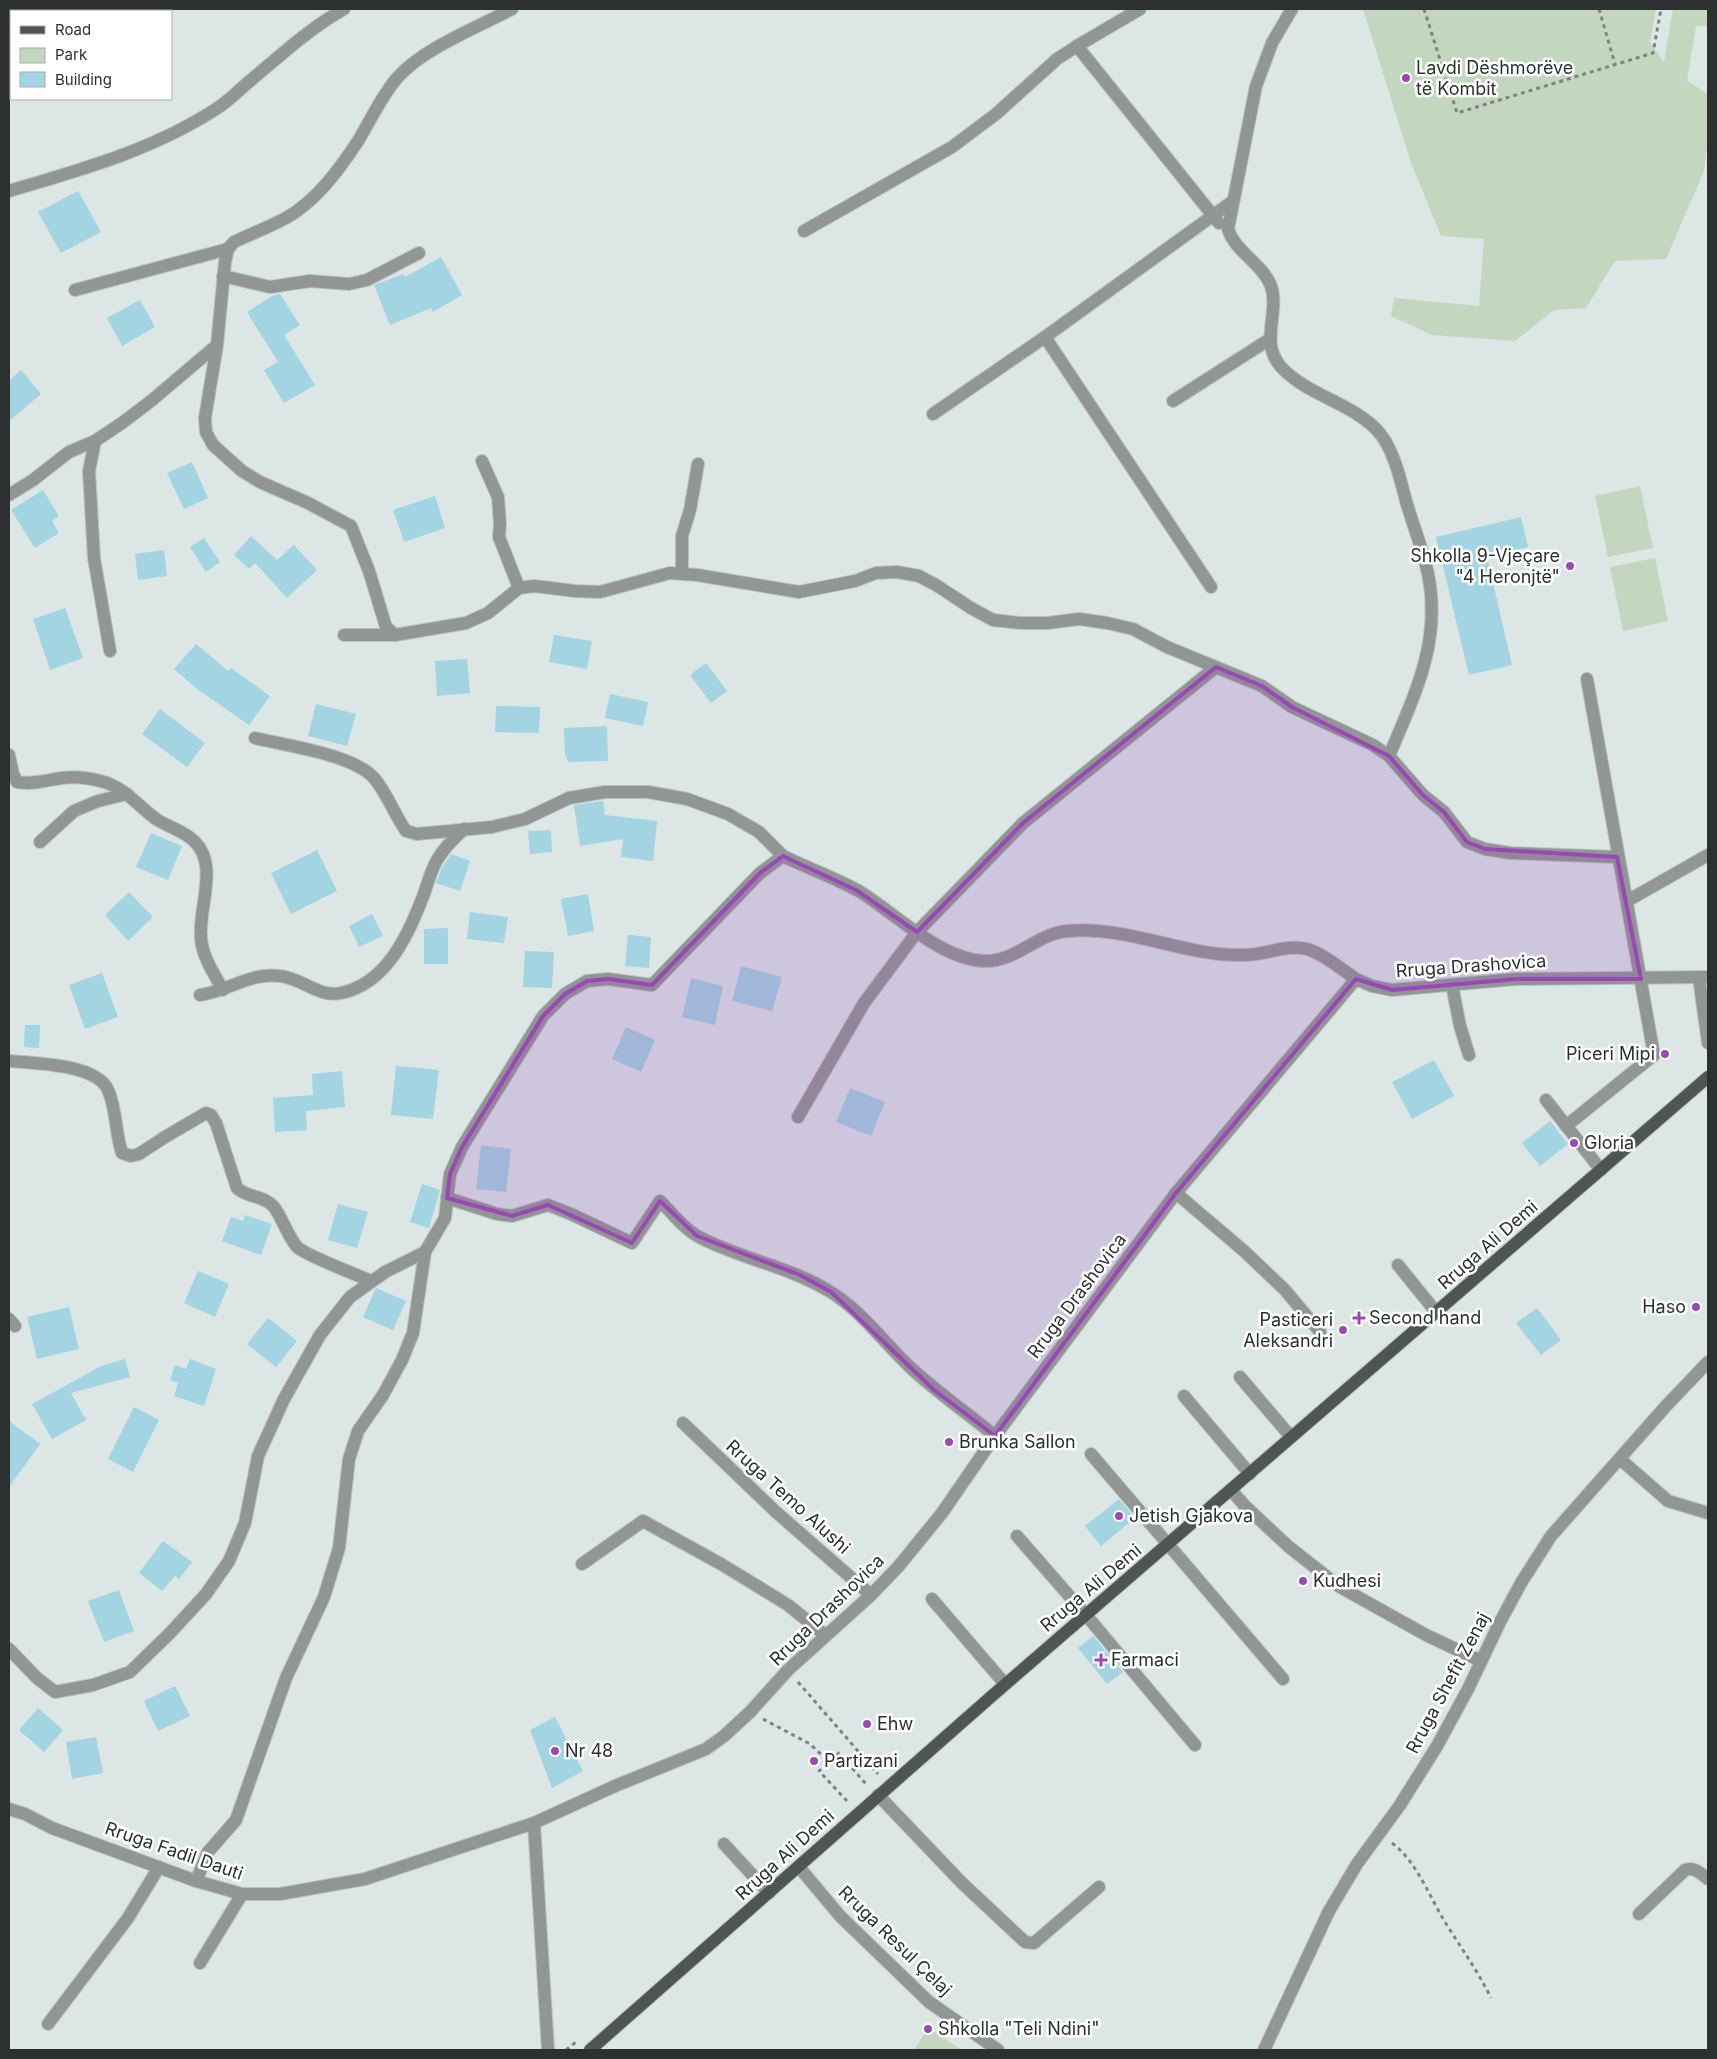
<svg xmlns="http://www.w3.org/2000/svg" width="1717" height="2059" font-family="Inter,sans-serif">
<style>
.green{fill:#c3d6be}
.building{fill:#a2d4e1}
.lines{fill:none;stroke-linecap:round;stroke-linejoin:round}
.minor-casing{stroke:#b8c2c1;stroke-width:14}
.major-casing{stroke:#b8c2c1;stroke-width:14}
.path{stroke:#7d8584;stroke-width:3;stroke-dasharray:4 4;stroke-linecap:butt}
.minor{stroke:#919593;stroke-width:12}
.major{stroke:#4e5552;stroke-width:12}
.marked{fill:#9a48b7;fill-opacity:0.2;stroke:#9a48b7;stroke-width:4;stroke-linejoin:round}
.poi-dot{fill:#9a48b7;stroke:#fff;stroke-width:2}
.labels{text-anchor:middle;stroke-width:5;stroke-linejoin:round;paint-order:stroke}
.poi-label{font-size:18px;fill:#2c3030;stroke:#fff;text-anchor:start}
.street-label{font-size:18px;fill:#2c3030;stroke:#fff}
</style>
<rect width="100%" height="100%" fill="#dbe6e5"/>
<!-- green -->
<g class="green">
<polygon points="1363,9 1656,9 1650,42 1664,62 1673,9 1708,9 1708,26 1696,26 1687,81 1708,94 1708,139 1704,171 1666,259 1615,261 1586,308 1554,310 1515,341 1432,335 1391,316 1394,298 1479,306 1484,239 1441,236 1411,163"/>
<polygon points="1640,486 1653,548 1608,557 1595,496"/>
<polygon points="1655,558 1668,621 1623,631 1610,567"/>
<polygon points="928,2028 962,2050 914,2050"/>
</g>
<!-- building -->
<g class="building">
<polygon points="78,191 101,232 61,253 38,212"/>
<polygon points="441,257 462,295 433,312 431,308 390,325 374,285 403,274 405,277"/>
<polygon points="280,294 300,325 284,335 315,385 284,403 264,370 278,362 247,312 274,295"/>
<polygon points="140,300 155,327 122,346 107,318"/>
<polygon points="21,370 41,394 9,421 9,381"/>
<polygon points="192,462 208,498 184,509 167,473"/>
<polygon points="43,490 59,516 52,521 59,533 35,548 11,510"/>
<polygon points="435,496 445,528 404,542 393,510"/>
<polygon points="1521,517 1528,547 1487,557 1512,665 1469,675 1436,537"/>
<polygon points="251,536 277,560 294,545 317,570 287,598 255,563 249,569 234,555"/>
<polygon points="204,538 220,562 206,572 190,547"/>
<polygon points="164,550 167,576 138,580 135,554"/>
<polygon points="65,608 83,658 50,670 33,619"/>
<polygon points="554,635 592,641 587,669 549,662"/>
<polygon points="196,644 228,671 231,668 270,696 249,725 197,689 174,669"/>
<polygon points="467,659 470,693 437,696 435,661"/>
<polygon points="706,663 727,691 711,703 690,675"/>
<polygon points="610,694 648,702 643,726 605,718"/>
<polygon points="316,704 356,714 347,746 308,736"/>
<polygon points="496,706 540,707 539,733 495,732"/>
<polygon points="160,709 205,743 187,767 142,734"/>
<polygon points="607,726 608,761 568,762 565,754 564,728"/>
<polygon points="603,801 605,815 657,821 653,861 621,857 623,839 580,846 574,805"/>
<polygon points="551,830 552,852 530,854 528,831"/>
<polygon points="151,833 182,846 168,880 136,867"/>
<polygon points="317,850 337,891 291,914 271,873"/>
<polygon points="451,854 470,861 460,891 436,883 442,868"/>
<polygon points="129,892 153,917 128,941 105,915"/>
<polygon points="588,894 594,931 568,936 561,899"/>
<polygon points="470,912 508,917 504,943 467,939"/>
<polygon points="372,914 383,936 359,947 349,926"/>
<polygon points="448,928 448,964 424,964 424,929"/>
<polygon points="628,935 651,937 649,968 625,966"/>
<polygon points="525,951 554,952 552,988 523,987"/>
<polygon points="741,966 782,977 772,1011 732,1001"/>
<polygon points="102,973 118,1017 85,1029 69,985"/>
<polygon points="691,978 723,986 715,1025 682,1017"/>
<polygon points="25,1025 40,1025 39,1048 24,1047"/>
<polygon points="626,1027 655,1040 641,1072 612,1059"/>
<polygon points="1434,1060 1454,1096 1412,1119 1392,1082"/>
<polygon points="396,1066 439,1070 433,1119 391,1115"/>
<polygon points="342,1071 345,1107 306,1111 307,1130 275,1132 273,1098 313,1095 312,1074"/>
<polygon points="850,1088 885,1102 871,1136 836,1122"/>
<polygon points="1550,1121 1568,1144 1540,1166 1522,1143"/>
<polygon points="481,1145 511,1149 506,1192 476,1189"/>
<polygon points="422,1184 440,1190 429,1228 410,1222"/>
<polygon points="338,1204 368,1212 357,1248 328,1240"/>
<polygon points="245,1215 272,1224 261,1255 222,1241 231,1217 243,1221"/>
<polygon points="198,1271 229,1284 215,1317 184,1303"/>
<polygon points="376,1288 406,1301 393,1330 363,1317"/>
<polygon points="69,1307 79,1349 37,1359 27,1317"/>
<polygon points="1537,1308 1561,1340 1541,1355 1516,1323"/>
<polygon points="268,1318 297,1341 276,1367 247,1344"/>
<polygon points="125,1359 130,1377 71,1393 86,1420 52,1439 32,1404 101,1366"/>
<polygon points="190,1359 216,1369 204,1406 174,1396 178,1383 170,1380 175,1365 186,1369"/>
<polygon points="134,1407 159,1420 133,1472 108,1459"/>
<polygon points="9,1421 40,1444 9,1487"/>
<polygon points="1119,1499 1135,1518 1101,1546 1085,1526"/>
<polygon points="163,1541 192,1562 179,1579 175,1576 162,1591 139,1573"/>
<polygon points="119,1590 134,1631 104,1642 88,1601"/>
<polygon points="1093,1636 1123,1672 1107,1684 1078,1648"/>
<polygon points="175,1686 190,1716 158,1731 144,1701"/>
<polygon points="38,1708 63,1730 44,1752 19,1730"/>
<polygon points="555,1717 583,1771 552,1788 530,1730"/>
<polygon points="96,1737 103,1773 72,1779 66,1742"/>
</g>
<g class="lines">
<defs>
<g id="minor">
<path d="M512,9C478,27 424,48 398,77C381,96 371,120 358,141C339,170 316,201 286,218C269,227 251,234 234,242L228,249L225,262L217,345L205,418L206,432L213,445L242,471L260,482L308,503L351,526L369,571L386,627L395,635L466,623L488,613L519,588L534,586L575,591L600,592L670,573L697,575L799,592L855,581L876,573L897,572L919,576L936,585L971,608L993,620L1020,623H1048L1079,619L1107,623L1133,629L1167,647L1262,686L1292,707L1373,745L1389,756L1423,795L1444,812L1467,842L1485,849L1510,853L1617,857"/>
<path d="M1292,9L1272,43L1256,86L1228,229C1235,252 1262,263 1271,286C1280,312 1259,342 1281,367C1307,395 1349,402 1376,429C1393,446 1400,478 1406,501C1413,525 1423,550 1428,574C1442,642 1414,696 1389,756"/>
<polyline points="1077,46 1219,223"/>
<path d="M9,191C80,170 153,150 216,109C229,101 240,89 251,80C281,55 310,28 344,9"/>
<polyline points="804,231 952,147 996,114 1057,59 1077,46 1140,9"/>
<polyline points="223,276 270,287 310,281 349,284 367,280 419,253"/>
<polyline points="75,290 228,249"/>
<polyline points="1045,337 1211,587"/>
<polyline points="1173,401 1270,339"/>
<polyline points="933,414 1045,337 1233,201"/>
<polyline points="95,441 89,471 94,558 110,651"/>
<polyline points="482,461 498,497 500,524 499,537 519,588"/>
<polyline points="9,495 33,480 69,452 95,441 122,423 151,401 217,345"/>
<polyline points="682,574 682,536 690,510 698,464"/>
<polyline points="344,635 395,635"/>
<path d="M255,738C285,745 354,755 374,778C387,793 394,814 406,831L417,834L492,827L525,819L569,798L605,792H648L687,799L728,814L759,832L783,856"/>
<path d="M9,755L13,774L17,782C32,785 48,780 62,778C76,776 90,778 104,782C125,788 138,806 156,819C168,827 185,831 195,842C219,866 198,908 201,938C202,956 214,974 223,990"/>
<polyline points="40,842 74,811 98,801 127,794"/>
<polyline points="1627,901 1708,855"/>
<polyline points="1699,978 1708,1043"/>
<polyline points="1452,985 1460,1026 1469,1055"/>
<path d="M200,995C229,991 250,972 280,976C302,978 319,998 341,993C385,984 407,938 422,899C427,887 430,872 437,860C444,848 454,838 464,829"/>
<path d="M9,1061C34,1063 97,1064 108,1090C117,1110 115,1133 122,1153L131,1156L139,1154L165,1137L206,1113L211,1115L216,1123L237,1188C247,1198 264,1195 274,1207C283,1219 287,1235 297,1247C305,1255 357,1275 371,1281"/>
<polyline points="1546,1100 1601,1170"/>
<polyline points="798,1117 864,1003 917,932 1023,823 1216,667"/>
<polyline points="1566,1126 1654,1055 1587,679"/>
<polyline points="1176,1193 1244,1251 1285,1290 1320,1332"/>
<path d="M447,1198L497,1214L512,1216L548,1205L571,1214L632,1243L660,1201C672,1213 684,1229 699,1237C741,1259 788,1266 829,1291C861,1310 885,1344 912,1369C938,1393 967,1413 995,1436"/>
<polyline points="1398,1265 1436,1312"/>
<polyline points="9,1319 15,1326"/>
<polyline points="1240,1377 1291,1437"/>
<polyline points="1184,1396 1250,1474"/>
<polyline points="683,1423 776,1512 871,1595"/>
<polyline points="1091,1454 1283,1679"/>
<polyline points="1620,1459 1668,1501 1708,1513"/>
<polyline points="1231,1490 1245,1506 1289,1547 1340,1587 1426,1635 1481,1661"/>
<polyline points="1017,1536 1086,1615 1195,1745"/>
<polyline points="582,1564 643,1521 721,1564 788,1605 825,1635"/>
<polyline points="932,1599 1005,1684"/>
<polyline points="9,1649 37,1678 55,1692 93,1685 130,1672 170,1633 206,1594 229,1561 245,1523 258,1456 284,1399 320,1335 350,1297 385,1272 425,1252"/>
<polyline points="878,1795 962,1883 1025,1942 1034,1943 1099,1887"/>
<polyline points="9,1809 25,1814 52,1828 196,1881 242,1894 280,1894 365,1879 534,1823 615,1786 706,1749 724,1736 750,1712 788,1670 871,1595 898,1567 942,1513 995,1436 1176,1193 1356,979 1372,986 1392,990 1516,979 1708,977"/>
<polyline points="534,1823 548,2050"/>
<polyline points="724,1844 769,1893"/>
<polyline points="799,1867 840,1916 929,2002 998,2050"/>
<path d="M196,1881L208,1852L236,1820L286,1678L324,1597L339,1548L349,1459L358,1431L383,1395L402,1360L413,1333L425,1252L445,1218L450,1174L462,1147L543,1016L565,994L587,981L608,979L652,985L760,873L783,856C808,868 835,878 859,891C896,914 939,958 983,961C1015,963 1037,933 1068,931C1127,925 1185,957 1244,955C1265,955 1287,944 1307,949C1324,954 1341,969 1356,979"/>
<path d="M1639,1914L1685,1870C1694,1866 1701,1874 1708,1879"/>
<polyline points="200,1963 242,1894"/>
<polyline points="48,2024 128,1918 159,1867"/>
<polyline points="1264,2050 1329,1911 1357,1864 1400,1805 1437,1746 1468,1689 1500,1622 1521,1583 1551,1536 1666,1406 1708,1362"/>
</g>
<polyline id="major" points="590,2050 993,1695 1708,1077"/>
</defs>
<!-- minor casing -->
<use href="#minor" class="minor-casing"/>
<!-- major casing -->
<use href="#major" class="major-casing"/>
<!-- path -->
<g class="path">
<polyline points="1424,9 1457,113 1653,53 1661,9"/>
<polyline points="1599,9 1615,64"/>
<polyline points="798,1682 878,1774"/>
<polyline points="763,1719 810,1744 829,1762"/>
<polyline points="847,1801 819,1771 839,1753 866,1784"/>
<path d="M1392,1843C1417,1862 1429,1896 1445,1922C1461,1948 1478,1971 1491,1998"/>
<polyline points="566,2050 576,2042"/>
</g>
<!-- minor -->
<use href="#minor" class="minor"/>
<!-- major -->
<use href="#major" class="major"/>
</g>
<!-- marked area -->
<path class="marked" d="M1216,667L1262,686L1292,707L1389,756L1423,795L1444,812L1467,842L1485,849L1617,857L1641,979H1516L1392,990L1356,979L1176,1193L995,1436L934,1390L831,1292L800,1275L697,1236L660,1201L632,1243L548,1205L512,1216L447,1198L450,1174L462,1147L543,1016L565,994L587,981L608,979L652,985L760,873L783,856L856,890L917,932L1023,823Z"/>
<!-- markers -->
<g class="poi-dot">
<circle cx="1406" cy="78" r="5"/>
<circle cx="1570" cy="566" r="5"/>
<circle cx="1665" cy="1054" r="5"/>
<circle cx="1574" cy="1143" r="5"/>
<circle cx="1696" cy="1307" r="5"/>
<path d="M1356.5 1310.5h5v5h5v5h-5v5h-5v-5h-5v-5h5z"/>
<circle cx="1343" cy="1330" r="5"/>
<circle cx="949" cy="1442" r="5"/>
<circle cx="1119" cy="1516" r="5"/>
<circle cx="1303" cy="1581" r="5"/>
<path d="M1098.5 1652.5h5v5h5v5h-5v5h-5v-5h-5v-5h5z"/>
<circle cx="867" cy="1724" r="5"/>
<circle cx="555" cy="1751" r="5"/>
<circle cx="814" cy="1761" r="5"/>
<circle cx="928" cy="2029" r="5"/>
</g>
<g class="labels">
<!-- poi labels -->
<g class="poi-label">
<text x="1416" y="74">Lavdi Dëshmorëve<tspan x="1416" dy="21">të Kombit</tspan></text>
<text x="1560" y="562" text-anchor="end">Shkolla 9-Vjeçare<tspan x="1560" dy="21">"4 Heronjtë"</tspan></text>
<text x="1655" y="1060" text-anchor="end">Piceri Mipi</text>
<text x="1584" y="1149">Gloria</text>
<text x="1686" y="1313" text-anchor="end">Haso</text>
<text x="1369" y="1324">Second hand</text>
<text x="1333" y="1326" text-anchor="end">Pasticeri<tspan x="1333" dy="21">Aleksandri</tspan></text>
<text x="959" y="1448">Brunka Sallon</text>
<text x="1129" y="1522">Jetish Gjakova</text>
<text x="1313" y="1587">Kudhesi</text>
<text x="1111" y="1666">Farmaci</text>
<text x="877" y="1730">Ehw</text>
<text x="565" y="1757">Nr 48</text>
<text x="824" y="1767">Partizani</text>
<text x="938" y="2035">Shkolla "Teli Ndini"</text>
</g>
<!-- street labels -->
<g class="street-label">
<text transform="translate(1471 966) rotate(-4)" y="6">Rruga Drashovica</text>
<text transform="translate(1488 1245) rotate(-41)" y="6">Rruga Ali Demi</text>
<text transform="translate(1077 1296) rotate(-53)" y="6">Rruga Drashovica</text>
<text transform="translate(788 1497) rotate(42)" y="6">Rruga Temo Alushi</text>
<text transform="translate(1091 1588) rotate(-40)" y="6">Rruga Ali Demi</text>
<text transform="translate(827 1610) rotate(-44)" y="6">Rruga Drashovica</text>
<text transform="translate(1448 1683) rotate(-62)" y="6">Rruga Shefit Zenaj</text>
<text transform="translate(174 1851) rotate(19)" y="6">Rruga Fadil Dauti</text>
<text transform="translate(785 1855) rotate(-42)" y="6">Rruga Ali Demi</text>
<text transform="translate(895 1941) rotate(44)" y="6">Rruga Resul Çelaj</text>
</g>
</g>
<!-- border -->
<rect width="1717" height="2059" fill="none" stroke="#2c3030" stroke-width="20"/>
<!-- legend -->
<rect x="10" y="10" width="162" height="90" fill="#ffffff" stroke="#abacac"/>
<rect x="20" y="26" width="25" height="8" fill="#4e5552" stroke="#abacac"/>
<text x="55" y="35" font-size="15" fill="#2c3030">Road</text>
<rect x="20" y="48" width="25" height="15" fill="#c3d6be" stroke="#abacac"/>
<text x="55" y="60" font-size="15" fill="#2c3030">Park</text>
<rect x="20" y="72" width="25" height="15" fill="#a2d4e1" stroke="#abacac"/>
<text x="55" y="85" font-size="15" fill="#2c3030">Building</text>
</svg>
